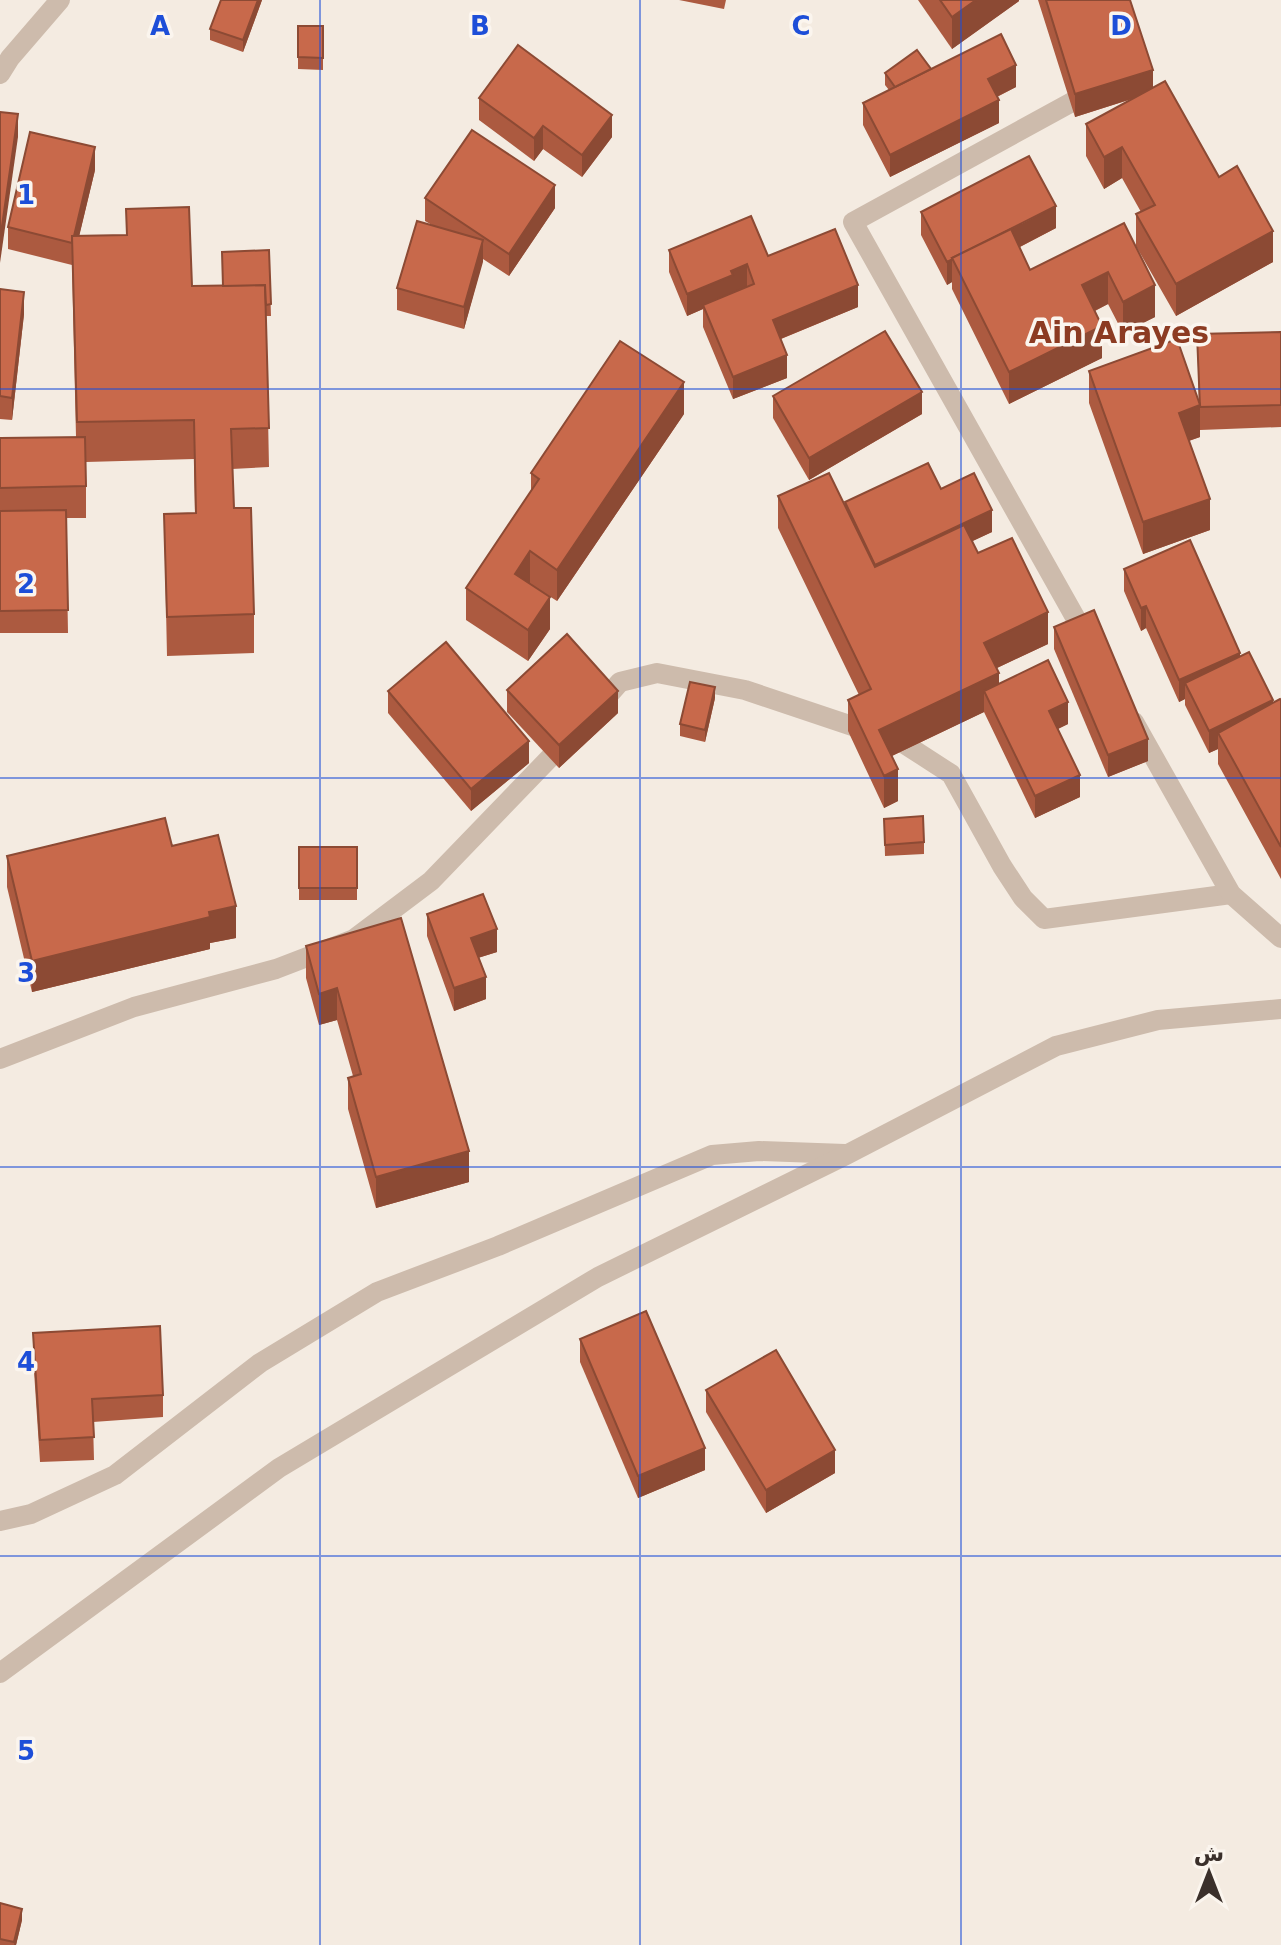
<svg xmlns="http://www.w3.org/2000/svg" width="1281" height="1945" font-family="'DejaVu Sans','Noto Sans Arabic',sans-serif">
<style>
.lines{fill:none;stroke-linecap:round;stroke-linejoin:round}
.minor{stroke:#cdbbac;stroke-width:20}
.wall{fill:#ac5a40}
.shaded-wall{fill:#8c4a34}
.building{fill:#c8694b;stroke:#8c4a34;stroke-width:2}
.grid{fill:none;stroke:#1d4ed8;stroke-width:2;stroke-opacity:0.55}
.labels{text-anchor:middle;stroke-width:7;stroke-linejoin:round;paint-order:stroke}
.quarter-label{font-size:30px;font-weight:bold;fill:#8c3b22;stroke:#fbf5ee}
.grid-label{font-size:26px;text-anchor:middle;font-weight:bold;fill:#1d4ed8;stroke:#fbf5ee;stroke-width:7;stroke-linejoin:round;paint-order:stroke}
</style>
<rect width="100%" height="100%" fill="#f4ebe1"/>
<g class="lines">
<!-- minor -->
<g class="minor">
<polyline points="0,74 10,58 60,0"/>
<polyline points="1089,642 853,222 1094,90"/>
<polyline points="597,708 620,682 657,673 745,690 903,743 951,774 1002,866 1023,898 1044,919 1231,894"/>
<polyline points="1134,722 1231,894 1281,938"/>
<polyline points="0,1059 134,1007 276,969 354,939 431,881 567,740"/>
<polyline points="0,1521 31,1514 115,1475 260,1363 377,1292 498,1246 712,1155 759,1151 845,1154"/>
<polyline points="0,1673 279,1468 598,1277 846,1155 1056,1046 1158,1020 1281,1009"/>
</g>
</g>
<!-- wall -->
<g class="wall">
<polygon points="221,0 262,0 243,52 210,40 210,29"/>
<polygon points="679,0 726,0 724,9"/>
<polygon points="918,0 1019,0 1019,1 952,49"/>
<polygon points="1038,0 1130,0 1153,88 1219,177 1273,262 1176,316 1136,246 1136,214 1141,212 1122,178 1104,189 1086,156 1086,124 1132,99 1075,117"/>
<polygon points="298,26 323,26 323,70 298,69"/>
<polygon points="931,69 1016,87 997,97 999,123 890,177 863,125 863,103 889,90 885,85 885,73"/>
<polygon points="479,98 612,137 582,177 543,149 534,161 479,120"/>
<polygon points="95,170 79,236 126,235 126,209 192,286 223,286 269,250 271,316 266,316 269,467 232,469 234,508 254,614 254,653 167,656 164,514 195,513 194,459 86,462 86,518 66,518 68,633 0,633 0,438 76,437 72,265 8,249 8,227"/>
<polygon points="425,198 555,208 509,276 483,259 464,329 397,310 397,288 432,225 425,221"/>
<polygon points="921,212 1056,228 1020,247 1030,270 1124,223 1155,317 1123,333 1108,304 1095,311 1102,358 1009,404 952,289 952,282 947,285 921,235"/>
<polygon points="669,250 768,256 858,307 781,339 787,378 733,399 703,327 703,309 687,316 669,272"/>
<polygon points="0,289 24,314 12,420 0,419"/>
<polygon points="1281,332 1281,427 1200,430 1200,437 1189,441 1210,530 1143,554 1089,403 1089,371 1199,402 1197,334"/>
<polygon points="773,396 922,414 809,480 773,418"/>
<polygon points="684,414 557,601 530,584 550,629 528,661 466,620 466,588 531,491 531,473"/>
<polygon points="941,489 992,532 972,541 978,553 1048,644 997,668 999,684 1068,724 1058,729 1080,797 1035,818 984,712 892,756 898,801 884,808 848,731 848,700 859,695 778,528 778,496 845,506 845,502"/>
<polygon points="1124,569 1240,656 1273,703 1281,700 1281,879 1218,764 1218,749 1209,753 1185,705 1185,699 1179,702 1146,628 1141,631 1124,591"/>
<polygon points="1054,627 1148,761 1108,777 1054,649"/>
<polygon points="507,690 618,713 559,768 507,712"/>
<polygon points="388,691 529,763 471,811 388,713"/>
<polygon points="715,698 705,742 680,736 680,724"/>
<polygon points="884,819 924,842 924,854 885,856"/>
<polygon points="172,846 236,938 210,943 210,949 32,992 7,887 7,856"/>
<rect x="299" y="847" width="58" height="53"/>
<polygon points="427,914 497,952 478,958 486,999 454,1011 427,936"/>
<polygon points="401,918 469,1182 376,1208 348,1109 348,1078 353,1076 337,1020 319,1025 306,978 306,946"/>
<polygon points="33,1333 163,1395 163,1417 93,1422 94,1460 40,1462 33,1356"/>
<polygon points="580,1339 705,1470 638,1498 580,1362"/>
<polygon points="706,1390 835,1473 766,1513 706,1412"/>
<polygon points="0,1903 22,1920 16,1945 0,1945"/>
</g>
<!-- shaded-wall -->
<g class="shaded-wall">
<polygon points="258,0 262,0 243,52 243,40"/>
<polygon points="976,0 1019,0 1019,1 952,49 952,17"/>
<polygon points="1016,65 1016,87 988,101 988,79"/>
<polygon points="1153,70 1153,92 1075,117 1075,94"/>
<polygon points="999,100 999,123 890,177 890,155"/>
<polygon points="18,114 18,137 0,263 0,240"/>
<polygon points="612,115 612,137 582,177 582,155"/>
<polygon points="543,126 543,149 534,161 534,138"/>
<polygon points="95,147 95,170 73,262 72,242"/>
<polygon points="1122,147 1122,178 1104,189 1104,157"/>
<polygon points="555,185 555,208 509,276 509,254"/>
<polygon points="1056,206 1056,228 962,277 953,259"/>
<polygon points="1273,231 1273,262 1176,316 1176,284"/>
<polygon points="483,240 483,262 464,329 464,307"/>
<polygon points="952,260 952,282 947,285 947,262"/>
<polygon points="747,264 747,287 703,305 703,309 687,316 687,294 731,271"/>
<polygon points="1108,272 1108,304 1082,317 1082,285"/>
<polygon points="858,285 858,307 773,342 773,320"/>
<polygon points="1155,285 1155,317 1123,333 1123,302"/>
<polygon points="24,292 24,314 12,420 12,398"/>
<polygon points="1102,326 1102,358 1009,404 1009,372"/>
<polygon points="787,355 787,378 733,399 733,377"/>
<polygon points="684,382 684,414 557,601 557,570"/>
<polygon points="922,392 922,414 809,480 809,458"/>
<polygon points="1200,405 1200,437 1179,444 1179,413"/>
<polygon points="1210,499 1210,530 1143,554 1143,522"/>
<polygon points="992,510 992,532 875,587 875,565"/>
<polygon points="530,551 530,583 515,606 515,574"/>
<polygon points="550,597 550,629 528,661 528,630"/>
<polygon points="1146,606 1146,628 1141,631 1141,608"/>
<polygon points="1048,612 1048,644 984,674 984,643"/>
<polygon points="1240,653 1240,675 1185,683 1185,699 1179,702 1179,680"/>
<polygon points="999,673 999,704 984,691 984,712 879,762 879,730"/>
<polygon points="715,687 715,698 705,742 705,730"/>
<polygon points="618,691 618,713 559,768 559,745"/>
<polygon points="1273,700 1273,722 1218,733 1218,749 1209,753 1209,731"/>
<polygon points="1068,702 1068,724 1049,733 1049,711"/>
<polygon points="1148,739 1148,761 1108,777 1108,755"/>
<polygon points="529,741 529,763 471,811 471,789"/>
<polygon points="898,769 898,801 884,808 884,776"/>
<polygon points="1080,775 1080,797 1035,818 1035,796"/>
<polygon points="236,906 236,938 210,943 210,949 32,992 32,961 209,912"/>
<polygon points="497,929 497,952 471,960 471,938"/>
<polygon points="486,977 486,999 454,1011 454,988"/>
<polygon points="337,988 337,1020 319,1025 319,994"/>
<polygon points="469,1151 469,1182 376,1208 376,1177"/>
<polygon points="705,1448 705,1470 638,1498 638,1476"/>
<polygon points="835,1450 835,1473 766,1513 766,1490"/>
<polygon points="22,1909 22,1920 16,1945 14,1945"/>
</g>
<!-- building -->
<g class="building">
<polygon points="221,0 258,0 243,40 210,29"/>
<polygon points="940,0 976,0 952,17"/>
<polygon points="1046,0 1130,0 1153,70 1075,94"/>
<polygon points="298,26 323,26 323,58 298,57"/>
<polygon points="1001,34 1016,65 988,79 999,100 890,155 863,103"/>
<polygon points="518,45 612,115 582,155 543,126 534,138 479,98"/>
<polygon points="917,50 931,69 895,87 885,73"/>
<polygon points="1165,81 1219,177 1237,166 1273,231 1176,284 1136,214 1155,205 1122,147 1104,157 1086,124"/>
<polygon points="0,112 18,114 0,240"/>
<polygon points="472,130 555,185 509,254 425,198"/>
<polygon points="30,132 95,147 74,236 72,236 72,243 8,227"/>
<polygon points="1029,156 1056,206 952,258 953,259 947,262 921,212"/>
<polygon points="189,207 192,286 265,285 269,428 231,429 234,508 251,508 254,614 167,617 164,514 196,513 194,420 77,422 72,236 127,235 126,209"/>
<polygon points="751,216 768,256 835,229 858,285 773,320 787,355 733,377 703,305 754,284 747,264 731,271 733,275 687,294 669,250"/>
<polygon points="417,221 483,240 464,307 397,288"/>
<polygon points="1124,223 1155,285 1123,302 1108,272 1082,285 1102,326 1009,372 952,258 1011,229 1030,270"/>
<polygon points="269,250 271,304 266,305 265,285 223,286 222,252"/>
<polygon points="0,289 24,292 12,398 0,396"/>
<polygon points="885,331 922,392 809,458 773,396"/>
<polygon points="1281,332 1281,405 1200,407 1197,334"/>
<polygon points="1177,339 1200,405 1179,413 1210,499 1143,522 1089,371"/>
<polygon points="620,341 684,382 557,570 530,551 515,574 550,597 528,630 466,588 539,479 531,473"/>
<polygon points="85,437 86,486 0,488 0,438"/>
<polygon points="928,463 941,489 974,473 992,510 875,565 845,502"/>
<polygon points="829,473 875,567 964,525 978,553 1012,538 1048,612 984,643 999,673 879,730 898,769 884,776 848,700 871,689 778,496"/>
<polygon points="66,510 68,610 0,611 0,511"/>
<polygon points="1190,540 1240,653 1179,680 1146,606 1141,608 1124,569"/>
<polygon points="1094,610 1148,739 1108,755 1054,627"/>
<polygon points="567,634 618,691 559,745 507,690"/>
<polygon points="446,642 529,741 471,789 388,691"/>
<polygon points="1249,652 1273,700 1209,731 1185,683"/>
<polygon points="1048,660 1068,702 1049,711 1080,775 1035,796 984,691"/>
<polygon points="690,682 715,687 705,730 680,724"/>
<polygon points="1280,699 1281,700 1281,847 1218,733"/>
<polygon points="923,816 924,842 885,845 884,819"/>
<polygon points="165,818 172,846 218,835 236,906 209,912 210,917 32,961 7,856"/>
<rect x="299" y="847" width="58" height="41"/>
<polygon points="483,894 497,929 471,938 486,977 454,988 427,914"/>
<polygon points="401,918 469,1151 376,1177 348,1078 361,1074 337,988 319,994 306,946"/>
<polygon points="646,1311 705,1448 638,1476 580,1339"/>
<polygon points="160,1326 163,1395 92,1399 94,1437 40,1440 33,1333"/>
<polygon points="776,1350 835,1450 766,1490 706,1390"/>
<polygon points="0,1903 22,1909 14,1942 0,1939"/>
</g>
<!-- grid -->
<path class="grid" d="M320,0V1945M640,0V1945M961,0V1945M0,389H1281M0,778H1281M0,1167H1281M0,1556H1281"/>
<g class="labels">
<!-- quarter labels -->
<g class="quarter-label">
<text x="1119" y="343">Ain Arayes</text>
</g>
</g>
<g class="grid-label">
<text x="160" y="35">A</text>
<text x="480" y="35">B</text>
<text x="801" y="35">C</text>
<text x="1121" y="35">D</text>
<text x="26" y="204">1</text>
<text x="26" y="593">2</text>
<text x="26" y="982">3</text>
<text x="26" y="1371">4</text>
<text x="26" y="1760">5</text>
</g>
<!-- north arrow -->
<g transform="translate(1209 1873)" stroke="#fbf5ee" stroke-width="6" paint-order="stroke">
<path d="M0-6L14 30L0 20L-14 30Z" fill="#3b302b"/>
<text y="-12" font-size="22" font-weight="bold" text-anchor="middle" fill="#3b302b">ش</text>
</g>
</svg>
